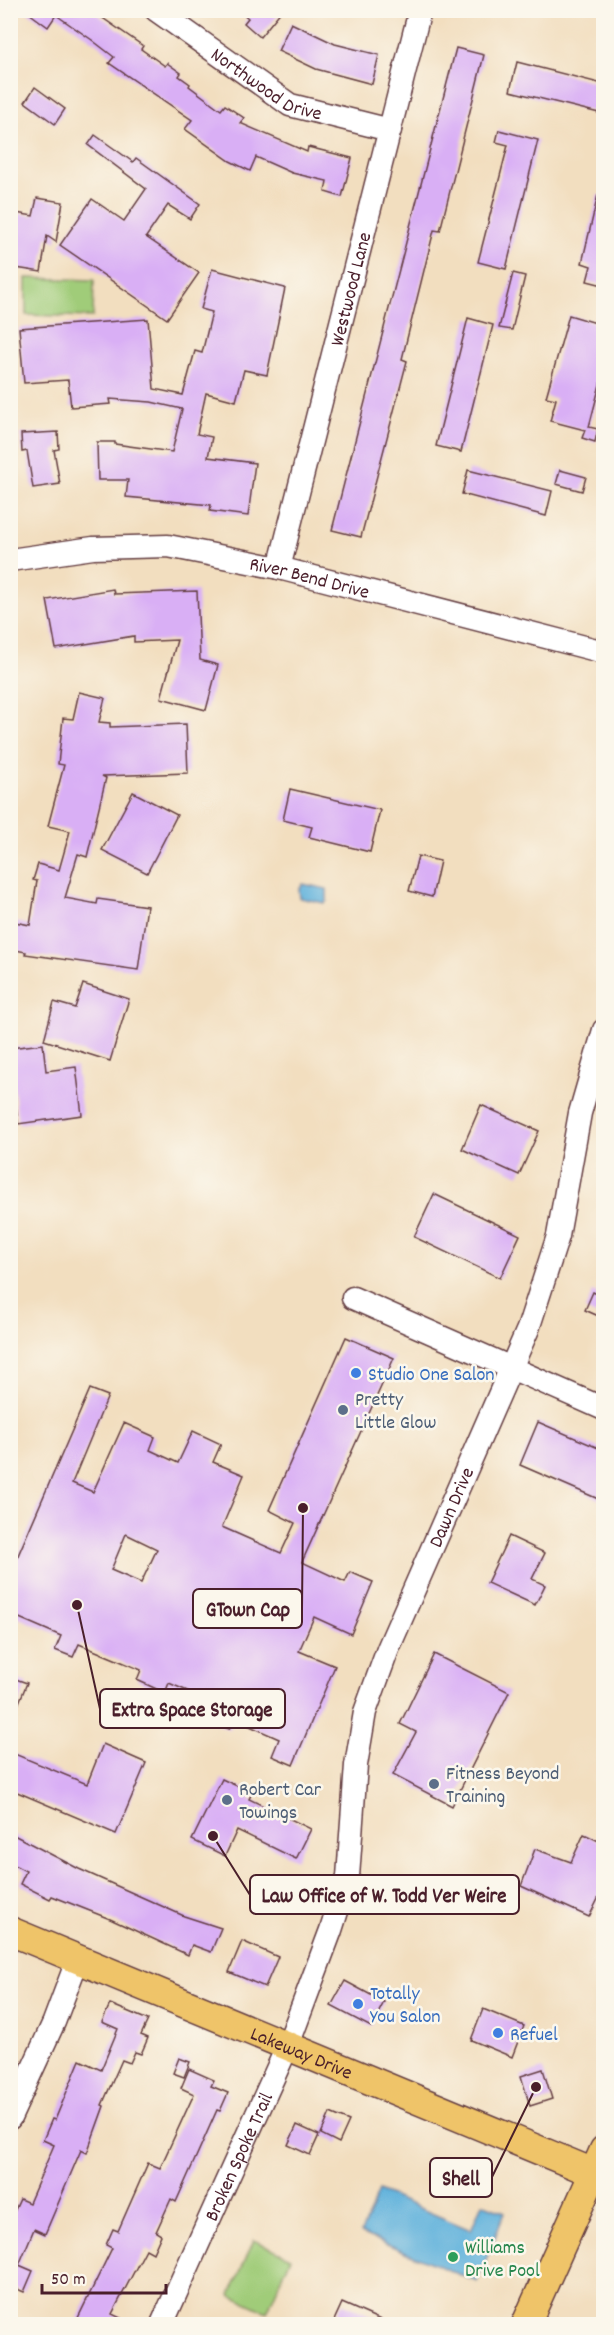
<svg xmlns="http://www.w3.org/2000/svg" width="614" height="2335" font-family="Dekko,sans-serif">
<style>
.green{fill:#a0cc79;stroke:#757652;stroke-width:1.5}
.water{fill:#62b2dc;stroke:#566884;stroke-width:1.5}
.building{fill:#d9aff5;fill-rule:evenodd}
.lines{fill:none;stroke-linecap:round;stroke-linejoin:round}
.minor-casing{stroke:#633c41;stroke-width:25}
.major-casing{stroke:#633c41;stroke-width:31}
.minor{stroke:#fff;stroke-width:22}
.major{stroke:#efc469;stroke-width:28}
.shop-dot{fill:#3f7fe0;stroke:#fbf7ec;stroke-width:2}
.service-dot{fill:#5c6f8a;stroke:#fbf7ec;stroke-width:2}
.leisure-dot{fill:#2e9e5b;stroke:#fbf7ec;stroke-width:2}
.labels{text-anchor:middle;stroke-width:5;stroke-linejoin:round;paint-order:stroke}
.street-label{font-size:20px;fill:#4a1f2b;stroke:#fbf7ec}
.shop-label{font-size:20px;fill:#366cbe;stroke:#fbf7ec;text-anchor:start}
.service-label{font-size:20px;fill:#4e5e75;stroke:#fbf7ec;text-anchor:start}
.leisure-label{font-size:20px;fill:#27864d;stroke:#fbf7ec;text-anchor:start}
.leader{fill:none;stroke:#4a1f2b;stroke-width:2}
.callout-dot{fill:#4a1f2b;stroke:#fbf7ec;stroke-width:2}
.callout{fill:#fbf7ec;stroke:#4a1f2b;stroke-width:2}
.callout-label{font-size:21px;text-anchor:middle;font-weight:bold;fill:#4a1f2b}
</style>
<rect width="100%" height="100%" fill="#fbf7ec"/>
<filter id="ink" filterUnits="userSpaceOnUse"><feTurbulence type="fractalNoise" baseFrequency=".0167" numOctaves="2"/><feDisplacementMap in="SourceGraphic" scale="12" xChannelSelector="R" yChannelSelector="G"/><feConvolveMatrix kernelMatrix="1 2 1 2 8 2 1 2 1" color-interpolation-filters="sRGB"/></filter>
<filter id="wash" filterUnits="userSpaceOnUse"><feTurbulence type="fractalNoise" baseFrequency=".008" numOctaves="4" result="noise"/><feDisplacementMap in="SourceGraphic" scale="24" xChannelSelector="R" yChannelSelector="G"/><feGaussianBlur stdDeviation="1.35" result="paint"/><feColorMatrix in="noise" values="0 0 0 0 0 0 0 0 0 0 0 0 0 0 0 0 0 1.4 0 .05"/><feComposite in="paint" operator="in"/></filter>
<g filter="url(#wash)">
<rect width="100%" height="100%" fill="#f2debf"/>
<!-- green -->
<g class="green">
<polygon points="26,278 94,280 93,317 26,315"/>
<polygon points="254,2240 291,2257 267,2312 230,2295"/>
</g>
<!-- water -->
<g class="water">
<polygon points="303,884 327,889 327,901 324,903 300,898 299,890"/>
<polygon points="379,2191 471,2230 482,2203 505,2212 477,2282 361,2233"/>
</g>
<g id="blocks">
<!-- building -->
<g class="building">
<polygon points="25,10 91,10 143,46 141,49 165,66 167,63 181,73 179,76 190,84 189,86 221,110 225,105 244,118 240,123 307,152 308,147 352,158 342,197 325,192 327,181 292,173 256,157 250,171 230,161 185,129 192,120 109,63 114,57 92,40 56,15 48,27"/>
<polygon points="239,10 282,10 260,37 244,23 248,18"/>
<polygon points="291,23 335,44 379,55 372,84 316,69 278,51"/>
<polygon points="456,48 484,55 440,231 434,230 402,359 407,361 361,537 332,530"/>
<polygon points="517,62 603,84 603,114 510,91"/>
<polygon points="35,87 65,109 55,124 25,102"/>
<polygon points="499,130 538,140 506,269 478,262 508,145 496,142"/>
<polygon points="95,135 133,162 136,158 200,204 190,219 168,205 146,237 199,273 167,319 60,245 92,199 124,221 146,189 88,145"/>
<polygon points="598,195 603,196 603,285 587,281 591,266 582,263"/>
<polygon points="37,198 63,202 56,242 47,236 41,272 10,267 10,212 33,216"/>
<polygon points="212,269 285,288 267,375 244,370 236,401 206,393 197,434 212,437 208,457 255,463 248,516 210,511 211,505 126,497 128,480 98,480 97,442 115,442 115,444 172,452 182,409 151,402 110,399 111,404 71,407 68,380 24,383 19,328 148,319 154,389 183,395 195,351 202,353 212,312 201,309"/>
<polygon points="513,273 525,276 512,330 499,328"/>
<polygon points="569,315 603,325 603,373 589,427 598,429 595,442 582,438 585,430 550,421 556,399 546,397"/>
<polygon points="468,318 493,325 461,452 436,446"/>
<polygon points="58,432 59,449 54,450 60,484 33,488 27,451 22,452 21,434"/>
<polygon points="468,470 552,491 546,516 462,494"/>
<polygon points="560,470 586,477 582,491 556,484"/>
<polygon points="113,589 114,594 197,591 200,660 218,665 206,710 161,698 177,640 134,642 134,636 56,649 47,600"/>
<polygon points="79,692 105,698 99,722 110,723 110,727 186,724 188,773 102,776 106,778 87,857 78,854 65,898 97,904 98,899 147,906 138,970 25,954 26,952 10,949 10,921 30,925 37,881 33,880 38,864 59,870 70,831 48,826 64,765 58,764 63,718 73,719"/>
<polygon points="290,789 380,810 370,852 309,837 312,827 283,820"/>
<polygon points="133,792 177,815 147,873 102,850"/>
<polygon points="418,856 440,861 432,897 409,891"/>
<polygon points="83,984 129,999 110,1061 44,1040 54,1002 75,1008"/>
<polygon points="43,1044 46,1071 76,1067 82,1115 18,1124 10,1048"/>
<polygon points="481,1105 539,1131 519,1175 462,1149"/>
<polygon points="434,1194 520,1235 500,1278 414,1237"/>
<polygon points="593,1292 603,1297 603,1318 585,1310"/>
<path d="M346,1337L394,1358L302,1562L345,1582L350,1572L373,1582L351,1634L314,1617L299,1651L335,1666L293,1765L272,1756L279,1739L234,1719L229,1729L207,1720L215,1703L169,1683L165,1693L137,1680L141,1670L79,1644L73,1657L55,1650L61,1636L10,1614V1574L90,1389L108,1396L72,1483L93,1492L124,1423L155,1437L150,1450L178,1463L193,1431L221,1444L213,1462L244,1475L222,1527L281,1553L295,1523L269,1510ZM126,1534L157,1549L141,1583L111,1570Z"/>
<polygon points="538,1422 603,1450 603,1501 520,1465"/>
<polygon points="509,1536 545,1553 532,1579 545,1585 535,1605 487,1583"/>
<polygon points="434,1654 509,1692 452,1806 393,1775 416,1732 400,1724"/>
<polygon points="10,1677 27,1683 11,1722 10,1722"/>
<polygon points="103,1744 146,1763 116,1834 10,1789 10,1752 87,1784"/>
<polygon points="222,1779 252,1793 249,1799 311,1829 296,1859 237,1830 225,1856 192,1840"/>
<polygon points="10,1833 79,1869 184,1916 221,1928 211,1952 192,1945 188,1955 110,1919 52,1896 50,1899 20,1884 26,1871 10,1863"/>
<polygon points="584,1834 603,1843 603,1889 589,1917 521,1886 535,1849 571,1862"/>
<polygon points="242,1941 278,1957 265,1987 229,1972"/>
<polygon points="345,1981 384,2002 371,2027 331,2006"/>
<polygon points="110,2004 148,2020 141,2035 148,2038 141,2054 135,2052 130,2063 122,2060 102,2105 104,2106 87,2153 81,2150 45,2234 34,2229 19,2265 33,2271 24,2292 10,2286 10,2221 20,2199 29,2203 54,2145 43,2140 52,2119 55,2120 80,2060 101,2070 118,2029 102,2022"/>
<polygon points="483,2009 524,2026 512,2057 471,2040"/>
<polygon points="179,2058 190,2062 184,2077 173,2073"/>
<polygon points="189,2069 214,2080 211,2086 228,2093 220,2111 217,2110 176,2202 171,2199 156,2232 161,2235 153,2253 146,2249 112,2314 135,2325 91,2325 78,2318 112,2248 106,2245 113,2229 118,2231 148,2163 160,2168 194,2094 181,2088"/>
<polygon points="543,2069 552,2099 530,2106 521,2076"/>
<polygon points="330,2113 349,2121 339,2143 321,2134"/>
<polygon points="297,2125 319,2135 310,2155 288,2145"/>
<polygon points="342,2303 392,2325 332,2325"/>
</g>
</g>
</g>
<g filter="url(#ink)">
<use href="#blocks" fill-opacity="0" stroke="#633c41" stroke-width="1.5"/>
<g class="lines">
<defs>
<g id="minor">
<path id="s1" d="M156,10L290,105L390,130"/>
<path id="s2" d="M10,560L93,548L168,546L279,568L604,652"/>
<path id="s3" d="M279,568L420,10"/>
<polyline points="353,1298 604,1409"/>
<polyline points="10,2118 54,2022 77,1961"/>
<path id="s4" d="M162,2324L288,2045L331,1930L348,1877L356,1765L365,1712L388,1649L528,1329L558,1236L580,1113L604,1030"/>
</g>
<g id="major">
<path id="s5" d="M10,1931L594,2173"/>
<polyline points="526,2324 604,2150"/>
</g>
</defs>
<!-- minor casing -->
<use href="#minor" class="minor-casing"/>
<!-- major casing -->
<use href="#major" class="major-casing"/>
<!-- minor -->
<use href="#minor" class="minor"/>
<!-- major -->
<use href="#major" class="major"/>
</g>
</g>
<!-- markers -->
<g class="shop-dot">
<circle cx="356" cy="1373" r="6"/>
<circle cx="358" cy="2004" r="6"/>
<circle cx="498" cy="2033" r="6"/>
</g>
<g class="service-dot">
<circle cx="343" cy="1410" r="6"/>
<circle cx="434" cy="1784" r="6"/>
<circle cx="227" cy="1800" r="6"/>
</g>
<circle class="leisure-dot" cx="453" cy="2257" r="6"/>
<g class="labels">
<!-- street labels -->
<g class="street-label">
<text dy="7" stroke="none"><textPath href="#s1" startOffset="134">Northwood Drive</textPath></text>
<text dy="7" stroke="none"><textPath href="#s3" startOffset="288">Westwood Lane</textPath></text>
<text dy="7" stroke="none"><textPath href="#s2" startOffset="304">River Bend Drive</textPath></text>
<text dy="7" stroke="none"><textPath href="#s4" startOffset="873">Dawn Drive</textPath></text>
<text dy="7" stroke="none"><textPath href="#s5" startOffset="316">Lakeway Drive</textPath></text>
<text dy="7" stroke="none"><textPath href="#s4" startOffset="184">Broken Spoke Trail</textPath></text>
</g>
<!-- shop labels -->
<g class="shop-label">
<text x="368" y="1380">Studio One Salon</text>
<text x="370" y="1999">Totally<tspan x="370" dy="23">You Salon</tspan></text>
<text x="510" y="2040">Refuel</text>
</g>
<!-- service labels -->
<g class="service-label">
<text x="355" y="1405">Pretty<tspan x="355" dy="23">Little Glow</tspan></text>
<text x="446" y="1779">Fitness Beyond<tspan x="446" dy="23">Training</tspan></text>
<text x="239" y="1795">Robert Car<tspan x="239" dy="23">Towings</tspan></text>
</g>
<!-- leisure labels -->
<g class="leisure-label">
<text x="465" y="2253">Williams<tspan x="465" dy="23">Drive Pool</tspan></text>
</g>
</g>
<!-- callouts -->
<path class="leader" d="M303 1508L302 1609M77 1605L100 1709M213 1836L250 1895M536 2087L492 2177"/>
<g class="callout-dot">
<circle cx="303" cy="1508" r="6"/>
<circle cx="77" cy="1605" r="6"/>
<circle cx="213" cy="1836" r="6"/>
<circle cx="536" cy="2087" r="6"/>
</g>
<g class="callout">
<rect x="193" y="1589" width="109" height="39" rx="6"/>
<rect x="100" y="1689" width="185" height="39" rx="6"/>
<rect x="250" y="1875" width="269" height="39" rx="6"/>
<rect x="430" y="2158" width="62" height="39" rx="6"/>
</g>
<g class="callout-label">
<text x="248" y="1616">GTown Cap</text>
<text x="192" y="1716">Extra Space Storage</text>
<text x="384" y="1902">Law Office of W. Todd Ver Weire</text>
<text x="461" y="2185">Shell</text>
</g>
<!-- margin -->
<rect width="614" height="2335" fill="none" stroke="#fbf7ec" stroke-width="36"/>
<!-- scale -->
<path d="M42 2284v9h124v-9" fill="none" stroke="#4a1f2b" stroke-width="3"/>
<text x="51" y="2284" font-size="18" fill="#4a1f2b" stroke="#fbf7ec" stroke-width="4.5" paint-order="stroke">50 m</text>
</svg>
